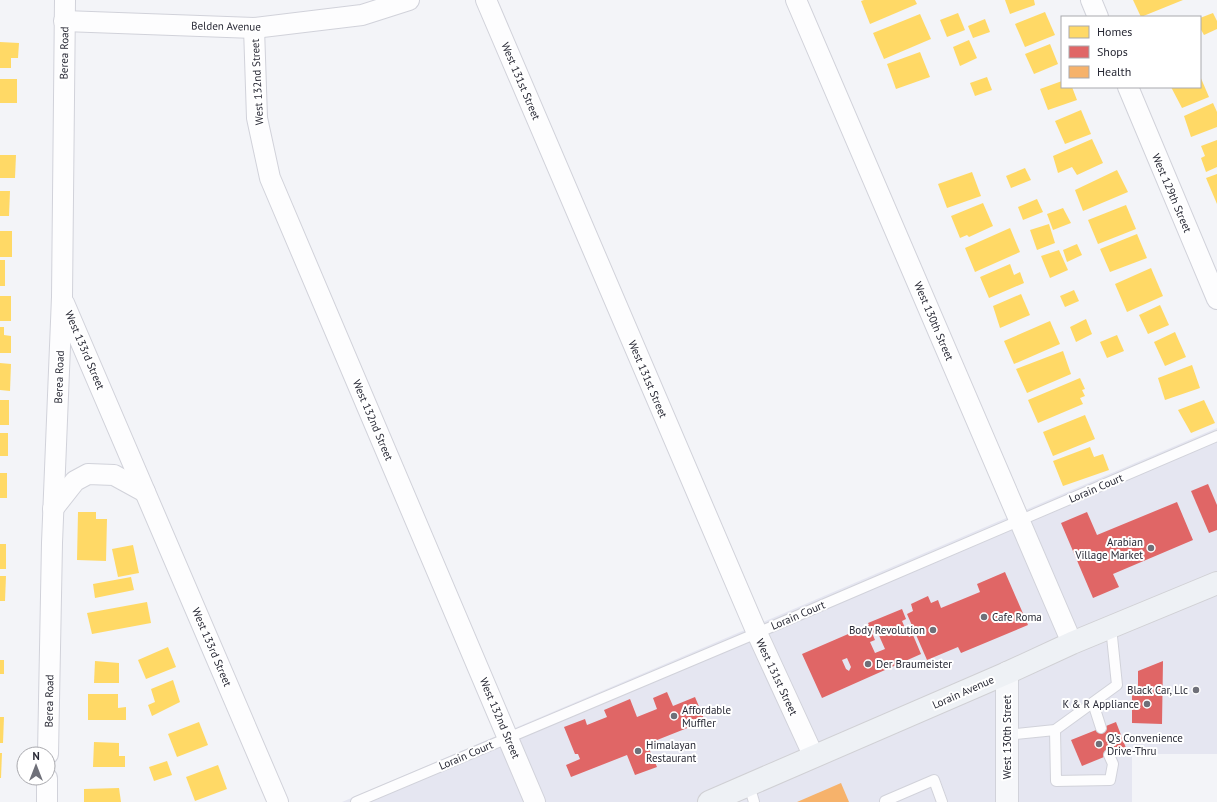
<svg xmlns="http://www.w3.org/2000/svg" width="1217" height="802" font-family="'PT Sans',sans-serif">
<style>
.built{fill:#e5e6f1}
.homes{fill:#ffd966}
.shops{fill:#e06666;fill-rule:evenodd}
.health{fill:#f6b26b}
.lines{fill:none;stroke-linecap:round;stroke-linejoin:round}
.lane-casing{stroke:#d1d2da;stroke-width:12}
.street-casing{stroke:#d1d2da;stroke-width:22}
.secondary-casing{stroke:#d1d2da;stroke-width:24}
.primary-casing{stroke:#d0d0d4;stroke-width:24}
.lane{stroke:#fdfdfe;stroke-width:10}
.street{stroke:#fdfdfe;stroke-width:20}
.secondary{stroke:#f6f7fa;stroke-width:22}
.primary{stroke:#eef1f5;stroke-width:22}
.poi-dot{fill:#6f7079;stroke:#fff;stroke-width:1.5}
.labels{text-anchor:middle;stroke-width:4;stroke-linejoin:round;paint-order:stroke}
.street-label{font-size:11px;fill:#282935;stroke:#fff}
.poi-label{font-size:11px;fill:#282935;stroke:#fff;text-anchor:start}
</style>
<rect width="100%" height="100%" fill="#f3f4f8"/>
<!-- built -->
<polygon class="built" points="1217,428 1217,754 1132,754 1132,802 342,802"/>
<!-- homes -->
<g class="homes">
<polygon points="864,0 915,0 917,4 870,24 861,1"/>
<polygon points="1005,0 1034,0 1035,5 1010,14"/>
<polygon points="1133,0 1183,0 1141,17"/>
<polygon points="1045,12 1055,35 1025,47 1015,24"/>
<polygon points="958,13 965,30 947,37 940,20"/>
<polygon points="1213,13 1217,21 1217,29 1204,35 1200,28 1200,18"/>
<polygon points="920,14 931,39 884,59 873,33"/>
<polygon points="985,19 990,32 973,38 968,26"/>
<polygon points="969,40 977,58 960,66 953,47"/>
<polygon points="0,42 19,43 18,58 11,58 11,68 0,68"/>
<polygon points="1050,44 1058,64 1034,74 1025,54"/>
<polygon points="920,52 930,77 896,89 887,64"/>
<polygon points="1200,76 1209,97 1182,108 1171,87 1200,87"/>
<polygon points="987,77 992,90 975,96 970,83"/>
<rect x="0" y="79" width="17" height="24"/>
<polygon points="1062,81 1062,87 1072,87 1077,100 1048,110 1040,89"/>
<polygon points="1213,103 1217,112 1217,127 1191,137 1184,116"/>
<polygon points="1081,110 1091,134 1065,144 1055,121"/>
<polygon points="1092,139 1103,163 1077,175 1072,167 1058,173 1053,156"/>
<polygon points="1217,140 1217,167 1206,172 1201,158 1205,156 1201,146"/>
<polygon points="0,155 16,155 15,178 0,178"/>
<polygon points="1025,168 1031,180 1011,188 1006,176"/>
<polygon points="1117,170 1128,192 1083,211 1075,190"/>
<polygon points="972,172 981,196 947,208 938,184"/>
<polygon points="1217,174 1217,204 1206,178"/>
<polygon points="0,191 10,191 9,216 0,216"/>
<polygon points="1037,199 1043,212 1023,220 1018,207"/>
<polygon points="983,203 993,226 969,237 967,235 960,238 951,216"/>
<polygon points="1126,205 1136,229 1098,244 1088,220"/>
<polygon points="1063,208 1071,223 1053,230 1047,214"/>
<polygon points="1049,224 1055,243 1037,250 1030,230"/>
<polygon points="1010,228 1020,252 975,272 965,248"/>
<rect x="0" y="231" width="12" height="26"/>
<polygon points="1137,234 1147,258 1110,272 1100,249"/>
<polygon points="1077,244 1082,255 1067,262 1063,250"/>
<polygon points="1059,250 1068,270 1050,278 1041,256"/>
<rect x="0" y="260" width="5" height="26"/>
<polygon points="1010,264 1014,275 1020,272 1024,283 989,298 980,277"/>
<polygon points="1151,268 1163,296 1127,312 1115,284"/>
<polygon points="1074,290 1079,301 1065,307 1060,296"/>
<polygon points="1021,294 1030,315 1000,328 993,306"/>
<rect x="0" y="296" width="11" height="25"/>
<polygon points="1160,305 1169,325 1148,334 1139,315"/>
<polygon points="1086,319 1092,334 1076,342 1070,327"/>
<polygon points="1050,321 1060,344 1014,364 1004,341"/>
<polygon points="0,327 4,327 4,335 11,336 11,353 0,353"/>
<polygon points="1175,332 1186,357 1165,366 1154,342"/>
<polygon points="1117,335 1124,351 1107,358 1100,342"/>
<polygon points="1063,351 1071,374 1027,393 1016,369"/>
<polygon points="0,363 11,364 10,391 0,390"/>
<polygon points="1192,365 1200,388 1165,400 1158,378"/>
<polygon points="1080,378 1085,389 1082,390 1085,396 1080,398 1083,404 1038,423 1028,400"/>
<rect x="0" y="400" width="9" height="25"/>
<polygon points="1204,400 1215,423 1191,433 1178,410"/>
<polygon points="1085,415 1095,439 1053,456 1043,432"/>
<rect x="0" y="433" width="8" height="23"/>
<polygon points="1090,447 1094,457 1103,454 1109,470 1063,486 1053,461"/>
<rect x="0" y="473" width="7" height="25"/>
<polygon points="78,512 96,512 96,519 107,519 106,561 77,560"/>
<rect x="0" y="544" width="6" height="25"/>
<polygon points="133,545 139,573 118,577 112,549"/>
<polygon points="0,576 6,576 5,601 0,601"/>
<polygon points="131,577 134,590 95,598 93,584"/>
<polygon points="147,602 151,623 92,634 87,613"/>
<polygon points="168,647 176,667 146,679 138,660"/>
<rect x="0" y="660" width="4" height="14"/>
<polygon points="95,661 119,663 119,683 94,683"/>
<polygon points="173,680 180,702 152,716 148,705 155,702 151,689"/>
<polygon points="88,694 118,694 118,708 126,707 126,720 88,720"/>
<polygon points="0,717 4,717 3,743 0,743"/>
<polygon points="199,722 208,745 177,757 168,734"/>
<polygon points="94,742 119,743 119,756 125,756 125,767 93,767"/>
<polygon points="0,753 2,753 1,778 0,778"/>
<polygon points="167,761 172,775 154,781 149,767"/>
<polygon points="218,765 227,789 195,801 186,777"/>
<polygon points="119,788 121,802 84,802 84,789"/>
</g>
<!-- shops -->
<g class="shops">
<polygon points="1208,484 1217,505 1217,530 1209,533 1191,491"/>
<polygon points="1177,502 1193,540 1113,574 1119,587 1093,598 1061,523 1087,512 1097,535"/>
<polygon points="1005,572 1028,625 961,653 958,647 927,660 907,614 913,611 911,604 928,596 931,603 938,600 941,608 980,592 977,584"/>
<path d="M902,609L906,619L902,621L909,637L913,635L921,654L822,698L802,654L869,625L868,623ZM877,631L885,649L875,653L870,642L875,640L872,633ZM847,658L851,667L849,671L846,669L842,660Z"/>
<polygon points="1163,661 1162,724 1132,723 1132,689 1138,689 1138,671"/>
<polygon points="667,692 673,706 695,697 705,721 647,744 657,767 635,775 627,755 571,777 566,765 580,759 578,754 575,754 564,727 585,719 587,725 607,717 604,710 630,699 637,717 657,709 653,698"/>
<polygon points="1116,722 1126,748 1082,766 1071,740"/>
</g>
<!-- health -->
<polygon class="health" points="841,783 849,802 797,802"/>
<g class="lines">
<defs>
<g id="lane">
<polyline points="1093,703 1101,728"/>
<polyline points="1055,730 1056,781 1110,780 1113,764 1109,755"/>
<polyline points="1007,735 1055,730 1117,685 1111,627"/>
<polyline points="749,785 754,802"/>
<polyline points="356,802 757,633 1217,436"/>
<polyline points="886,802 885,801 934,780 942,802"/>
</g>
<g id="street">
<polyline points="486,0 757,633 814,757"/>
<polyline points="796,0 1072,643"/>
<polyline points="1091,0 1098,17"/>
<polyline points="64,21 254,28 362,15 409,0"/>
<polyline points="254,28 257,118 270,178 535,802"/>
<polyline points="1128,87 1217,299"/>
<polyline points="64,303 278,802"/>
<polyline points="53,509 75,481 88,474 114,475 145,492"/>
<polyline points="48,754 52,543 62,297 65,0"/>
<polyline points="47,802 47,778"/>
</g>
<polyline id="secondary" points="1007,673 1007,802"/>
<polyline id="primary" points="709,802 1007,673 1072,643 1217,583"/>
</defs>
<!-- lane casing -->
<use href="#lane" class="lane-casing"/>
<!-- street casing -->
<use href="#street" class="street-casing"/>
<!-- secondary casing -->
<use href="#secondary" class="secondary-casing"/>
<!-- primary casing -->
<use href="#primary" class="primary-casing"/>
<!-- lane -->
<use href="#lane" class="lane"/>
<!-- street -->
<use href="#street" class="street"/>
<!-- secondary -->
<use href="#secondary" class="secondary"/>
<!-- primary -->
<use href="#primary" class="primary"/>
</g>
<!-- markers -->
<g class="poi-dot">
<circle cx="1151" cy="548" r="4"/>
<circle cx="984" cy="617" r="4"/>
<circle cx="933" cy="630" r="4"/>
<circle cx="868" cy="664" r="4"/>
<circle cx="1196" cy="690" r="4"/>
<circle cx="1147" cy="704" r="4"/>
<circle cx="674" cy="716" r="4"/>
<circle cx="1099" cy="744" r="4"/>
<circle cx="638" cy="751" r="4"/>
</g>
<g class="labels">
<!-- street labels -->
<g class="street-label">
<text transform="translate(226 26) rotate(1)" y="4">Belden Avenue</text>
<text transform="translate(64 53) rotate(-89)" y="4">Berea Road</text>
<text transform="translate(521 81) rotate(67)" y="4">West 131st Street</text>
<text transform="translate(257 82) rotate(-93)" y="4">West 132nd Street</text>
<text transform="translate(1172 193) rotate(67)" y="4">West 129th Street</text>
<text transform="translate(934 321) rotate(67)" y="4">West 130th Street</text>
<text transform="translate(85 350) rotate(67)" y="4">West 133rd Street</text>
<text transform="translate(59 377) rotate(-88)" y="4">Berea Road</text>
<text transform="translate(648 379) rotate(67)" y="4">West 131st Street</text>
<text transform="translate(373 420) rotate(67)" y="4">West 132nd Street</text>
<text transform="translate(1096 488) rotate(-23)" y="4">Lorain Court</text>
<text transform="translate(798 615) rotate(-23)" y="4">Lorain Court</text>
<text transform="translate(212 647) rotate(67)" y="4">West 133rd Street</text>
<text transform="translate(777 677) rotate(65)" y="4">West 131st Street</text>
<text transform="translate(963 692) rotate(-24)" y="4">Lorain Avenue</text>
<text transform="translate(49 701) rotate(-89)" y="4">Berea Road</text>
<text transform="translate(500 718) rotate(67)" y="4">West 132nd Street</text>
<text transform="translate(1007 737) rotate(-90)" y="4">West 130th Street</text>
<text transform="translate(466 755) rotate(-23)" y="4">Lorain Court</text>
</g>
<!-- poi labels -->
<g class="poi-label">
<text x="1143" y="546" text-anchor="end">Arabian<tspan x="1143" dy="13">Village Market</tspan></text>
<text x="992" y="621">Cafe Roma</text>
<text x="925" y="634" text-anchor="end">Body Revolution</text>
<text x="876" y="668">Der Braumeister</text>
<text x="1188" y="694" text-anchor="end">Black Car, Llc</text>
<text x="1139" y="708" text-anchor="end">K &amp; R Appliance</text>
<text x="682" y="714">Affordable<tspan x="682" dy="13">Muffler</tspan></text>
<text x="1107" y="742">Q's Convenience<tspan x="1107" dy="13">Drive-Thru</tspan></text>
<text x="646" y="749">Himalayan<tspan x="646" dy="13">Restaurant</tspan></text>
</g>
</g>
<!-- legend -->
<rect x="1061" y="16" width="140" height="72" fill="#ffffff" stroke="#a9a9ae"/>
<rect x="1069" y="26" width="20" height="12" fill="#ffd966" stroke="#a9a9ae"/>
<text x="1097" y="36" font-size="12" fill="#282935">Homes</text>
<rect x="1069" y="46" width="20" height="12" fill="#e06666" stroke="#a9a9ae"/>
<text x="1097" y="56" font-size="12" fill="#282935">Shops</text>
<rect x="1069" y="66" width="20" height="12" fill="#f6b26b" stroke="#a9a9ae"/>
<text x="1097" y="76" font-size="12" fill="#282935">Health</text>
<!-- north arrow -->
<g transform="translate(36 766)"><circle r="19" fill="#ffffff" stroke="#a9a9ae"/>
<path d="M0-3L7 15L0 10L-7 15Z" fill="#6f7079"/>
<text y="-6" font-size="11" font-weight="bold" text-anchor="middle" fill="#282935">N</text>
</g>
</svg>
